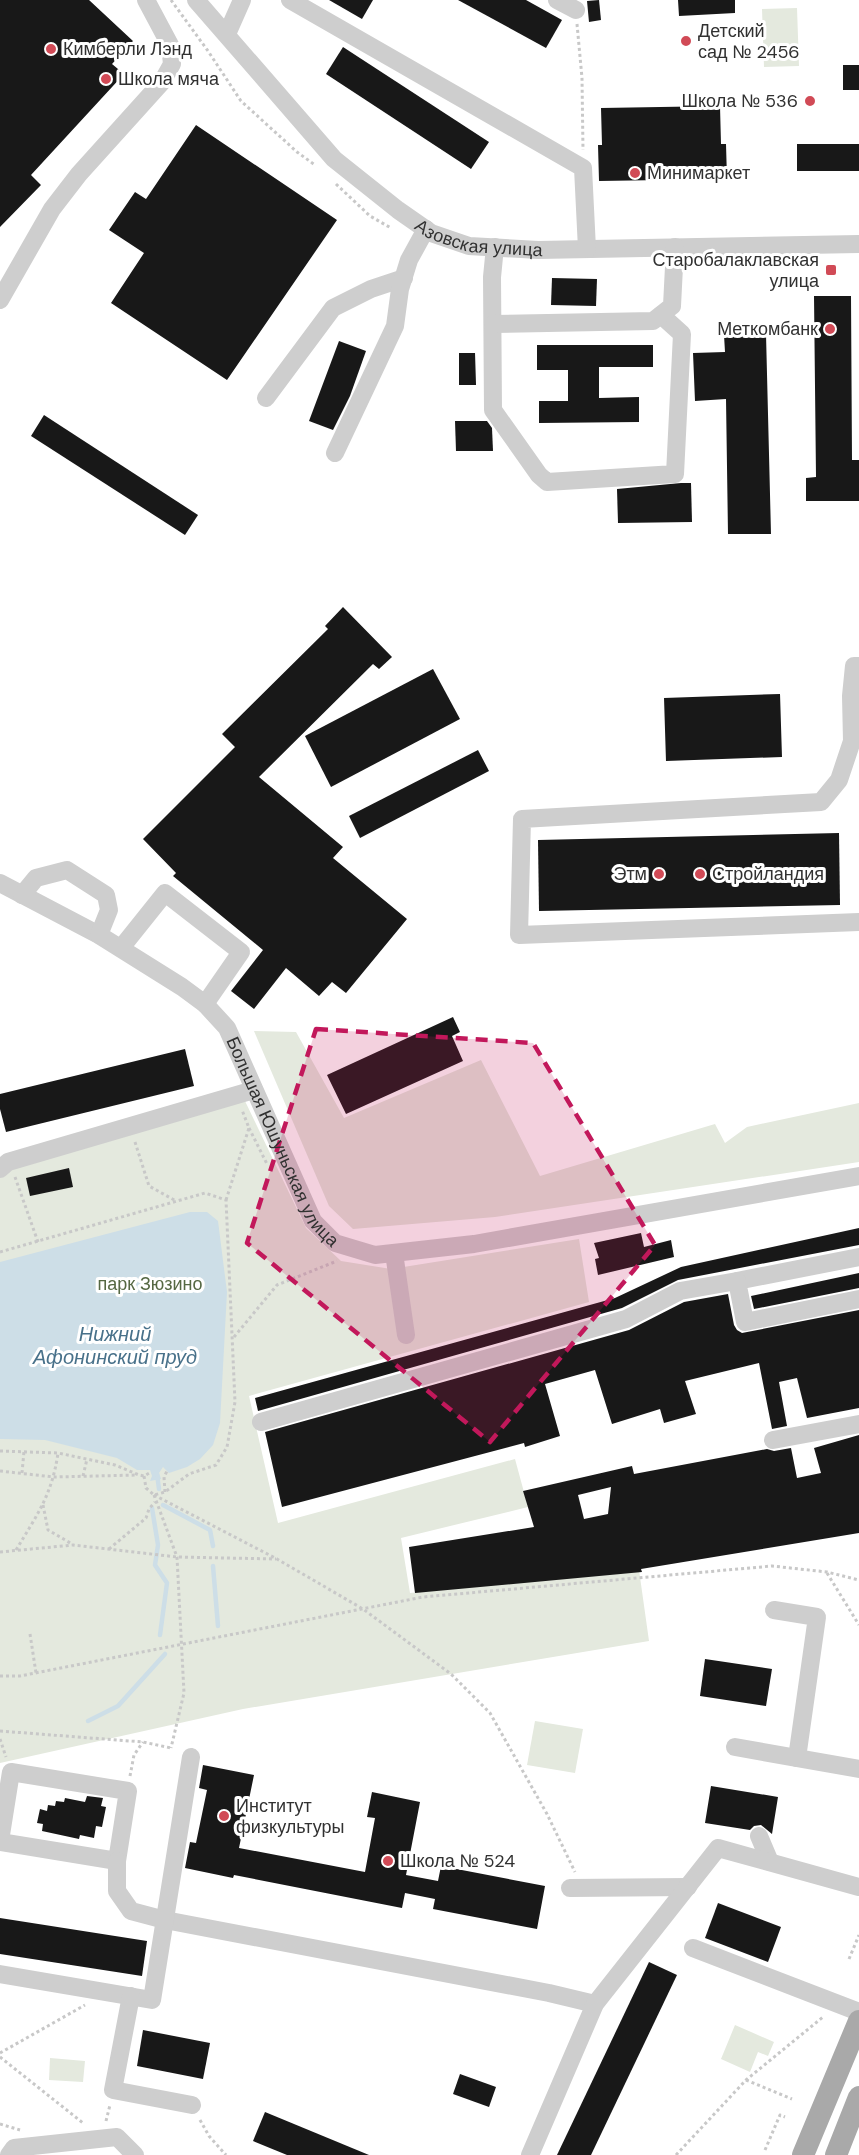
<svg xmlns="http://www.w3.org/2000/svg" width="859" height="2155" font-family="'DM Sans',sans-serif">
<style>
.green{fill:#e4e9de}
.water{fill:#cddee7}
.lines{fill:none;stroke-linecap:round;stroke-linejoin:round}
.stream{stroke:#cddee7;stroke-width:4.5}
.building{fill:#181818;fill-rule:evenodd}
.path{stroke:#c8c8c8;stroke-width:3;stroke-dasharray:3 3;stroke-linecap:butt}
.minor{stroke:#cecece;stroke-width:18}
.major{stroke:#a9a9a9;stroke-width:22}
.marked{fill:#c2185b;fill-opacity:0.2;stroke:#c2185b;stroke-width:4.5;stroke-dasharray:12 8;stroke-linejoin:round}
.poi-dot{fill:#d14a56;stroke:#fff;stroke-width:2}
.labels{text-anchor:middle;stroke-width:6;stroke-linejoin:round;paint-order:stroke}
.poi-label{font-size:18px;fill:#313131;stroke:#fff;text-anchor:start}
.street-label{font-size:18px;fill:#313131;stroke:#fff}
.park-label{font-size:18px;fill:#556843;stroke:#fff}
.water-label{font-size:20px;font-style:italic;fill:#48718a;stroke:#fff}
</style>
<rect width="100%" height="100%" fill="#fff"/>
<!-- green -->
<g class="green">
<polygon points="797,8 799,66 764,67 762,9"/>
<polygon points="254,1031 296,1032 344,1118 481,1060 540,1176 715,1124 725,1143 747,1127 859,1103 859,1162 495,1217 353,1229 329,1206"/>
<polygon points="245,1101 306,1228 341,1261 391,1269 579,1239 589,1302 249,1396 278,1523 515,1459 528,1507 401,1538 410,1593 639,1570 649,1641 243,1709 0,1763 0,1178 12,1169"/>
<polygon points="535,1721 583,1729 575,1773 527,1765"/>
<polygon points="735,2025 774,2042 768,2056 758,2052 750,2072 721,2059"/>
<polygon points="50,2058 85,2061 83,2082 49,2080"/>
</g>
<!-- water -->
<polygon class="water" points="190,1212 207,1212 218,1221 227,1292 220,1423 213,1445 200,1459 187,1467 169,1473 163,1467 159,1473 161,1479 150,1481 152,1476 150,1470 137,1470 117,1458 45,1440 0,1439 0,1262"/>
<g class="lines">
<!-- stream -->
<g class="stream">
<polyline points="157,1474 159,1489"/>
<polyline points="163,1505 210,1530 213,1546"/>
<polyline points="152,1508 158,1545 155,1565 167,1583 160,1635"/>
<polyline points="213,1566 218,1626"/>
<polyline points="88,1721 118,1706 165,1654"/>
</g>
</g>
<!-- building -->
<g class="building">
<polygon points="0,0 89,0 133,41 112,64 124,74 31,175 41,185 0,227"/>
<polygon points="329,0 373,0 362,19"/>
<polygon points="458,0 526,0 562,20 546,48"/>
<polygon points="599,0 601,20 589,22 587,1"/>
<polygon points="678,0 735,0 735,13 679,16"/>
<polygon points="343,47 489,142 471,169 326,74"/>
<rect x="843" y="65" width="16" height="25"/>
<polygon points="720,106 721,144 726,144 727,179 599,181 598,145 602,145 601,108"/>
<polygon points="196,125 337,220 227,380 111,303 144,253 109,230 135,192 146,199"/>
<rect x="797" y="144" width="62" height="27"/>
<polygon points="552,278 597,279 596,306 551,305"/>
<polygon points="814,296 851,296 852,460 859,460 859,501 806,501 806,478 816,477"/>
<polygon points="766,334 771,534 728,534 726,399 695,401 693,353 725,352 724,335"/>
<polygon points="339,341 366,351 350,396 333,430 309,421"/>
<polygon points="537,345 653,345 653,367 599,367 599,398 639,397 639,422 539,423 539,401 568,401 568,370 537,370"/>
<polygon points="459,353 475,353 476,385 459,385"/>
<polygon points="44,415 198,515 185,535 31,436"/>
<polygon points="455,421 487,421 492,428 493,451 456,451"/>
<polygon points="681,483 691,483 692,522 618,523 617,489"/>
<polygon points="343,607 392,657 379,669 373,664 259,777 343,847 333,858 407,919 346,993 332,982 319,996 286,968 254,1009 231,991 263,950 173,876 176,873 143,839 235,747 222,734 328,629 325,626"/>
<polygon points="433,669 460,719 331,787 305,736"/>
<polygon points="780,694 782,757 666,761 664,698"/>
<polygon points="478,750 489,771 360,838 349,816"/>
<polygon points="839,833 840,905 539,911 538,840"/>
<polygon points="453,1017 460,1032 452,1036 463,1061 346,1114 327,1075"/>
<polygon points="185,1049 194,1086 6,1132 0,1109 0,1094"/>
<polygon points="69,1168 73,1187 30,1196 26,1178"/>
<polygon points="859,1228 859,1245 678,1280 622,1308 258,1411 255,1398 615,1298 681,1267"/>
<polygon points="641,1233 644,1247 671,1240 674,1257 598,1275 595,1259 599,1258 594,1243"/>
<polygon points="859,1273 859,1288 754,1309 751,1296"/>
<polygon points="728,1294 734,1325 737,1330 742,1333 859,1310 859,1408 807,1418 797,1378 779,1382 787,1426 772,1429 759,1363 685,1381 696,1414 664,1423 660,1409 612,1424 595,1370 545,1384 560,1436 525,1447 524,1443 282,1507 265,1432 629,1330 684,1302"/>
<path d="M859,1435V1533L641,1569L642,1572L415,1593L409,1547L534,1527L523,1491L632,1466L634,1474L767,1449L774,1451L791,1448L797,1478L821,1473L814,1448ZM611,1487L608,1514L584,1519L578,1495Z"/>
<polygon points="705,1659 772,1669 766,1706 700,1696"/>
<polygon points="203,1765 254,1775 239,1848 365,1872 375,1818 367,1817 372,1792 420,1802 406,1875 438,1881 441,1866 545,1886 537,1929 433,1909 435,1899 405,1893 402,1908 234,1875 233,1878 185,1868 190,1842 196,1843 207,1790 199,1788"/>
<polygon points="711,1786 778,1797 772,1834 761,1825 754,1826 750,1830 705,1823"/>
<polygon points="87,1796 103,1798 101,1806 106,1807 102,1827 96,1826 94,1838 80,1835 79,1839 42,1831 43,1824 37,1823 40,1809 47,1811 48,1805 55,1806 56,1801 64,1802 65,1798 85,1802"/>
<polygon points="718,1903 781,1927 768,1962 705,1938"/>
<polygon points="0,1918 147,1941 142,1976 0,1954"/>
<polygon points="649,1962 677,1975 591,2155 557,2155"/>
<polygon points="143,2030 210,2043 203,2079 137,2066"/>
<polygon points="460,2074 496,2087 489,2107 453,2094"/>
<polygon points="265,2112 369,2155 287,2155 253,2141"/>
</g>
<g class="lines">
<!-- path -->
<g class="path">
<polyline points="171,0 208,51 241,101 297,152 315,165"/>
<polyline points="577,24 582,78 583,150"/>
<polyline points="336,184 370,216 391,228"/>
<polyline points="249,1128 267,1164"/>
<polyline points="135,1142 149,1186 176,1201"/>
<polyline points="15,1177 38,1242"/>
<polyline points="226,1200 249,1128 242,1110"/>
<polyline points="0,1252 205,1193 226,1200 235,1402 227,1447 216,1465 189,1474 165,1492 154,1495 146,1488 144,1476"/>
<polyline points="234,1337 277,1285 337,1261"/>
<polyline points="0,1451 58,1453 115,1465 139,1475 144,1476 151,1472"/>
<polyline points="0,1471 54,1477 137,1475"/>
<polyline points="22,1473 24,1451"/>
<polyline points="83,1476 87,1459"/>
<polyline points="165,1492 164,1477 167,1471"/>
<polyline points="154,1495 277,1559 363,1609 451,1674 490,1713 547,1814 575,1872"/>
<polyline points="154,1495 177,1557 184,1693 171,1748"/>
<polyline points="43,1505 48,1530 72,1544"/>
<polyline points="109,1549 146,1518 149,1509 155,1502"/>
<path d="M16,1550C37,1515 52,1495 58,1453"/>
<polyline points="0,1552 73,1545 177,1557 276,1559"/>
<polyline points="827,1573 859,1625"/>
<polyline points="30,1634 36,1673"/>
<polyline points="0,1676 20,1676 423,1597 772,1566 827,1572 859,1580"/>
<polyline points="0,1731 143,1742 171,1748"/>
<polyline points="0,1739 6,1757"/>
<polyline points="130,1776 134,1755 143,1742"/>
<polyline points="849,1959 859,1935"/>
<polyline points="0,2053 85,2005"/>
<polyline points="0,2057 83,2123"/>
<polyline points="746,2080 792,2099"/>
<polyline points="200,2120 209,2136 226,2155"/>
<polyline points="106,2121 110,2105"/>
<polyline points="0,2124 20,2130"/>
<polyline points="765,2150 780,2115 785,2117"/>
<polyline points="676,2155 746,2080 823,2017"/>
</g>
<!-- minor -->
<g class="minor">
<path id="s1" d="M196,0L334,159L398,210L431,233L469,246L538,250L859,244"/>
<polyline points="290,0 583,168 587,249"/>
<polyline points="557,0 576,10"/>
<polyline points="227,34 242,0"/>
<polyline points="495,247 492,277 493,410 539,475 547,482 675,474 682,334 661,315"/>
<polyline points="0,300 52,209 79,174 162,82 172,64 170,45 146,0"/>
<polyline points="493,324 653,321 672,306 675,247"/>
<polyline points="266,398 333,308 371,289 404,278"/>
<polyline points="335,453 395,326 400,289 409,260 426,229"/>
<polyline points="859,666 854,666 851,696 852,741 839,780 821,802 522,819 519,935 859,922"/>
<path id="s2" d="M0,883L99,935L182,987L205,1004L227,1028L313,1221L335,1243L375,1255L474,1244L859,1176"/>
<polyline points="22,895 36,878 67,870 106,895 109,910 99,935"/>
<polyline points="121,948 165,893 241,952 205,1004"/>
<polyline points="0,1169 8,1162 254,1090"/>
<polyline points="394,1253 406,1335"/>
<polyline points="859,1257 737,1281 745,1322 859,1299"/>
<polyline points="261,1422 626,1319 680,1291 737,1281"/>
<polyline points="773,1440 859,1424"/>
<polyline points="774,1610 817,1617 797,1758"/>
<polyline points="735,1747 859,1769"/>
<polyline points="759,1836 770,1862"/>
<polyline points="0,1841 11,1772 128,1791 117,1861 0,1842"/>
<polyline points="117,1861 117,1891 131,1911 165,1920 549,1993 595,2004"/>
<polyline points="570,1888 688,1887"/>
<polyline points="693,1948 859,2012"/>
<polyline points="0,1974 152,2000 191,1757"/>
<polyline points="131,1996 113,2090 192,2105"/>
<polyline points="9,2155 14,2148 117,2137 135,2155"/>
<polyline points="530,2155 595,2004 718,1848 859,1887"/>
</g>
<!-- major -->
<g class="major">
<polyline points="803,2155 859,2021"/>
<polyline points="836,2155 859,2097"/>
</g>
</g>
<!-- marked area -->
<path class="marked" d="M316,1029L533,1043L655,1245L490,1442L247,1243Z"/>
<!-- markers -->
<g class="poi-dot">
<circle cx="686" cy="41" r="6"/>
<circle cx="51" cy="49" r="6"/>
<circle cx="106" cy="79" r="6"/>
<circle cx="810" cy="101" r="6"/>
<circle cx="635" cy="173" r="6"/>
<rect x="825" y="264" width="12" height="12" rx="3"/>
<circle cx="830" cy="329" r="6"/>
<circle cx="659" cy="874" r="6"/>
<circle cx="700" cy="874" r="6"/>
<circle cx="224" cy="1816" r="6"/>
<circle cx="388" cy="1861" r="6"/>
</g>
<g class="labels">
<!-- poi labels -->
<g class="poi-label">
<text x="698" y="37">Детский<tspan x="698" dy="21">сад № 2456</tspan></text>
<text x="63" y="55">Кимберли Лэнд</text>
<text x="118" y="85">Школа мяча</text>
<text x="798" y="107" text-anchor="end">Школа № 536</text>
<text x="647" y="179">Минимаркет</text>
<text x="819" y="266" text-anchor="end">Старобалаклавская<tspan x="819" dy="21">улица</tspan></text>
<text x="818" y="335" text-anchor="end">Меткомбанк</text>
<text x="647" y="880" text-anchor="end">Этм</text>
<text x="712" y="880">Стройландия</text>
<text x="236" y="1812">Институт<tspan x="236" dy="21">физкультуры</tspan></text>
<text x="400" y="1867">Школа № 524</text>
</g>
<!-- street labels -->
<g class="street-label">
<text dy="6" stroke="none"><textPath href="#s1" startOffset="381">Азовская улица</textPath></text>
<text dy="6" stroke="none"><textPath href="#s2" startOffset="398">Большая Юшуньская улица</textPath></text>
</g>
<!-- park labels -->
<g class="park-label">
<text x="150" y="1290">парк Зюзино</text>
</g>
<!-- water labels -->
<g class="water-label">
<text x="115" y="1341">Нижний<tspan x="115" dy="23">Афонинский пруд</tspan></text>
</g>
</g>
</svg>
